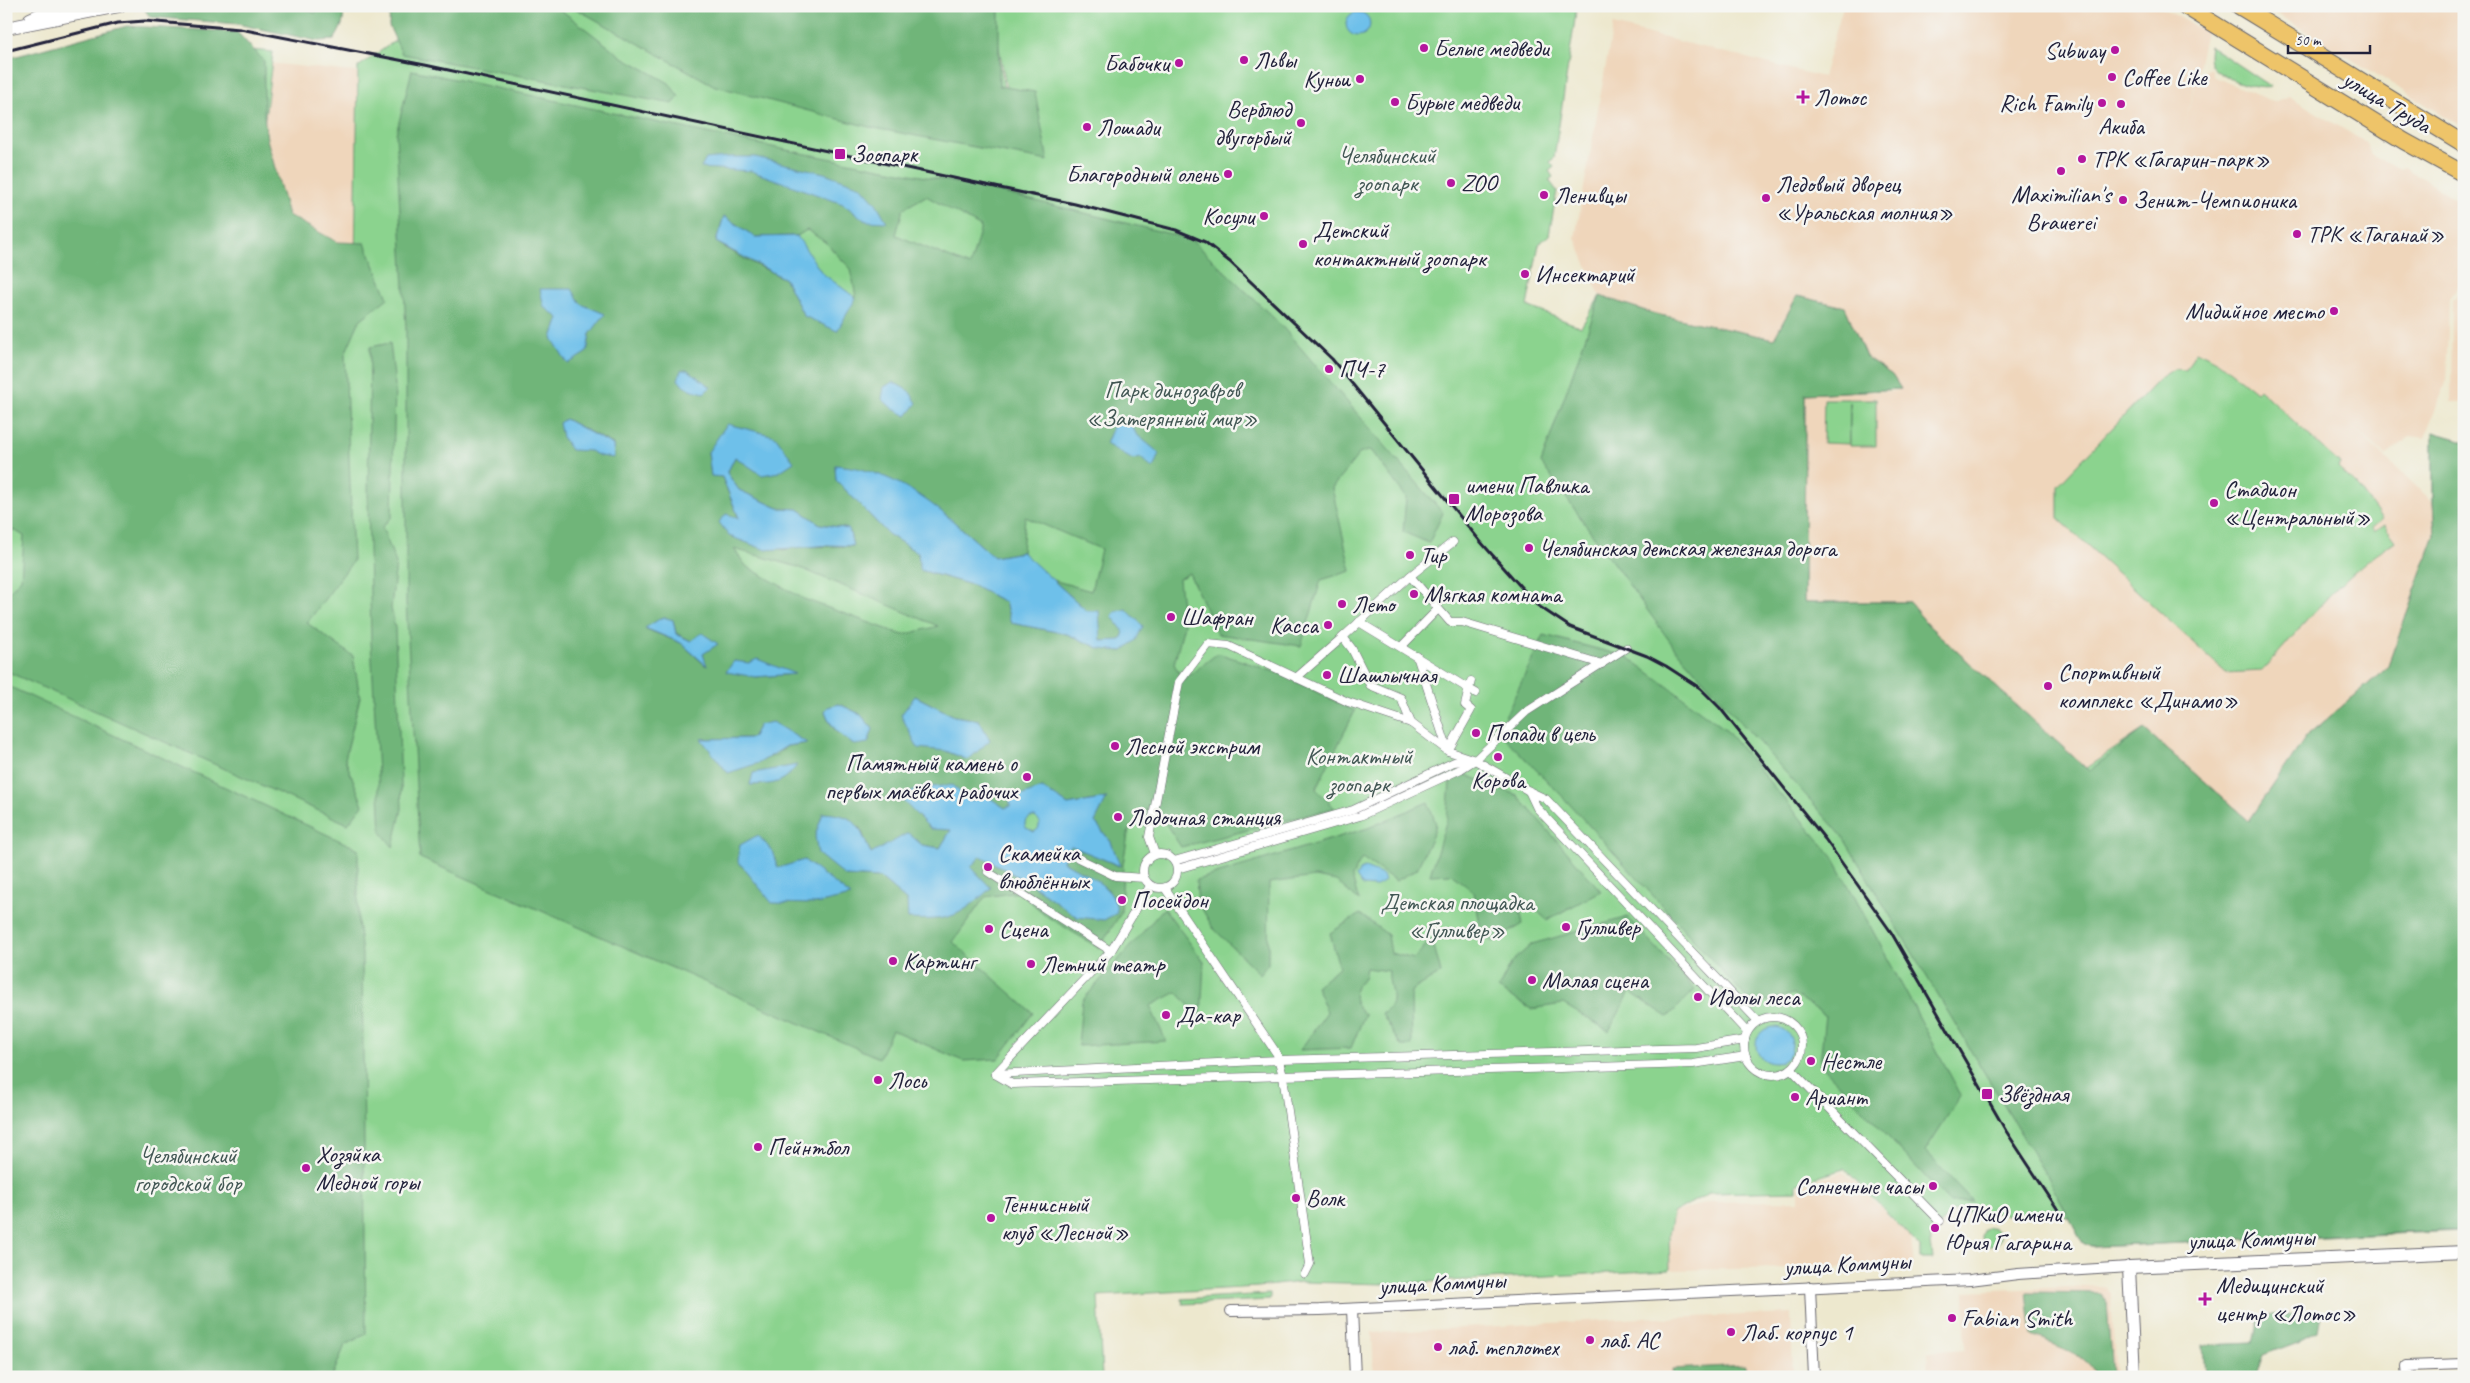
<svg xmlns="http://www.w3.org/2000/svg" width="2470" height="1383" font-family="Caveat,sans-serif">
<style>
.built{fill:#efd6bb}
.green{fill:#8bd38e;stroke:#567a64;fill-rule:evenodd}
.forest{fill:#70b579;stroke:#496c5a;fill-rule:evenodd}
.water{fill:#6ec0ea;stroke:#487192;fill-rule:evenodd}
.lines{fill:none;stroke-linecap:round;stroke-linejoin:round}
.pedestrian-casing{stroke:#69676e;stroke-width:9}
.minor-casing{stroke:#69676e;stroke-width:12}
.tertiary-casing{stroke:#69676e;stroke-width:14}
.primary-casing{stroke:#69676e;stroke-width:18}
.pedestrian{stroke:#fff;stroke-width:8}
.minor{stroke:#fff;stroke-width:10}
.tertiary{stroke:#fff;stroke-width:12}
.primary{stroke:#eec469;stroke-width:16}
.rail{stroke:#22223b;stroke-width:3}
.poi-dot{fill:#b5179e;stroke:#f6f6f2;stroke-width:2}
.labels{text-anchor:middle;stroke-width:5;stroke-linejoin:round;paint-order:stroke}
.poi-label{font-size:24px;fill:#22223b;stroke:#f6f6f2;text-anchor:start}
.street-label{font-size:24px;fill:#22223b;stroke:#f6f6f2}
.park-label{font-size:24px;fill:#425754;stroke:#f6f6f2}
</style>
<rect width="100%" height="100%" fill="#f6f6f2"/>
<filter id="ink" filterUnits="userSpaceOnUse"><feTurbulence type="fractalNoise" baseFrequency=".02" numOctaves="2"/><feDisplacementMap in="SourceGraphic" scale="10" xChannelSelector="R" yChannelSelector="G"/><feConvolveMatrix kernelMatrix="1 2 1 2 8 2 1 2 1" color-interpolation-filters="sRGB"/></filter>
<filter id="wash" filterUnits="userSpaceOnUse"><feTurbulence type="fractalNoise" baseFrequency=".0096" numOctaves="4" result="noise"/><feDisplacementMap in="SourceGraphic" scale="20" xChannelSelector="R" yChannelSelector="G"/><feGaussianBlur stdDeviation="1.12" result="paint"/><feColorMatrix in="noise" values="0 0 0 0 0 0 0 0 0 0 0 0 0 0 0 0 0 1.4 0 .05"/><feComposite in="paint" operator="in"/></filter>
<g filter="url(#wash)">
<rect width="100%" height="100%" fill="#ede8ce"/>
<!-- built -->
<g class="built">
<polygon points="1843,6 2159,6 2206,32 2180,147 2197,75 2211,68 2214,77 2275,102 2289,96 2365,142 2371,154 2399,169 2404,167 2464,204 2464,279 2449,298 2446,383 2424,438 2411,436 2386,456 2347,422 2433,502 2435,535 2387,668 2306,737 2249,821 2144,729 2089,771 1929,626 1909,602 1804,602 1805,394 1897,391 1901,389 1892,375 1866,357 1845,308 1774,339 1655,314 1600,296 1575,238 1613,25 1823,77"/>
<polygon points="2264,6 2464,6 2464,127 2448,118"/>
<polygon points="240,60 392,76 365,243 337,242 288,215 267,139"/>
<polygon points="2464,284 2464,402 2451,402 2452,300"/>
<polygon points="1844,1172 1911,1238 1914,1266 1670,1270 1669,1235 1673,1213 1709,1202 1799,1201 1799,1186"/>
<polygon points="2099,1286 2106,1287 2111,1295 2116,1377 1928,1377 1927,1352 1965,1349 1965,1291"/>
<polygon points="1791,1313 1793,1377 1374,1377 1372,1333 1659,1317 1669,1318"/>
</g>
<!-- green -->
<g class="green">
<polygon points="300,6 326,6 314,13"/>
<path d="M444,6H1577L1554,158L1550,162L1554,167L1549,171L1553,177L1549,180L1557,191L1549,235L1539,244L1527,306L1581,327L1600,296L1655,314L1774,339L1797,296L1845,307L1866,357L1892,375L1901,389L1805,394L1804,602H1909L1929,626L2086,768L2144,729L2249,821L2306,737L2387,668L2435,535L2433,502V432L2464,441V1231L2091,1247L2083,1243L2069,1217L1954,1211L1930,1234L1933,1259H1920V1247L1845,1169L1797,1183V1191L1709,1193L1673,1213L1669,1235L1670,1270L1386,1284L1301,1282L1258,1287L1098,1296L1102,1377H6V70L125,39L273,52L261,151L278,232L355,264L358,67ZM997,42H998L1008,98L1005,96Z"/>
<path d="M2210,46L2271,87C2258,91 2220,78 2212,66C2208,60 2209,53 2210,46Z"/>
<path d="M2196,351L2219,362L2256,392L2259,389L2340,464L2338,467L2360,489L2382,519L2371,528L2374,532L2384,525L2396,541C2342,572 2304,626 2262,671L2226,673L2058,518V485L2160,378L2174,369L2186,370Z"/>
<polygon points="1824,399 1876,399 1876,446 1850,446 1850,402 1849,444 1823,443"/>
<circle cx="1991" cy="1237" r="9"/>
<polygon points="1270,1294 1270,1300 1183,1304 1182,1299"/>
</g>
<!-- forest -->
<g class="forest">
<path d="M162,6H300L314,13L326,6H342C346,20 341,29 334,40L318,41L237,24L150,17L145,10Z"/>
<polygon points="390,6 553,6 561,10 621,56 669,83 679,97 673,104 402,54 389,26"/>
<polygon points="571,6 999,6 999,86 1035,92 1048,161 869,127 715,86"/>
<polygon points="127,26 237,32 264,61 264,115 267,139 288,215 337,242 365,243 388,298 360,320 345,354 353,561 307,623 353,656 360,697 345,759 363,805 348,824 6,671 6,595 21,579 24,536 14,530 6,535 6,59"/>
<path d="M412,70L791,151L978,187L1191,239L1280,324L1443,513L1429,543L1403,532L1406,497L1371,450L1359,454L1332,488L1351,571L1321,580L1301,646L1217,634L1189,573L1179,579L1184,625L1174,664L1183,680L1218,653L1281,674L1355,711L1316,789L1335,808L1181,847L1152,803L1129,829L1123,864L1121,913L1099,948L1048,917L1019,892L985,897L953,942L1033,1013L998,1059L963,1061L892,1030L879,1058L420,858L406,602V329L396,134ZM926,196L981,227L970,266L896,235L903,209ZM724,216L755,237L797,236L807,230L825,242L851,269L856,298L804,316L785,279L746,260L716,242ZM559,318L590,334L587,352L552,338ZM565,419L613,444L614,457C589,457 579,437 565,419ZM708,452L793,462L735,457L727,473L739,490L778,508L798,509L820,524L849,529L853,546L801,547L783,550L719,522L726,515L739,519L722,477L711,475ZM835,465L959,526L994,557L1022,552L1025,517L1101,549L1091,591L1053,580L1087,611L1101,641H1121L1124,632L1123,651L1101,649L1067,634L1011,623L1005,602L972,585L920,570L918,553L888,534L836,480ZM734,549L798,567L938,626L903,635L804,599L746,566ZM673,620L676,633L691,641L717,644L703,654L706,666L681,643L646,629ZM734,661L794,674L755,677ZM915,696L954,716L979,720L968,760L946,751ZM839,704L860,714L873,729L837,733L829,721L825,711ZM759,725L807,743L787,746L776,755L728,773L702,739L752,738ZM796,766L751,785L750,784L754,773ZM920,788L970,801L984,794L1005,809L1042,788L1068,805L1106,798L1095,822L1111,842L1119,866L1071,845L1063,861L1109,890L1077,917L1034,886L981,856L971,867L907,901L880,878L845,876L860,827L871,854L922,845L940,848L951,830L901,798ZM741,845L772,851L778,869L850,895L816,904Z"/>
<polygon points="1600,296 1655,314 1774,339 1797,296 1845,307 1866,357 1892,375 1901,389 1805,394 1804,602 1909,602 1929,626 2089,771 2144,729 2249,821 2306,737 2387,668 2435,535 2433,502 2433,432 2464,441 2464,1230 2091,1247 2083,1243 2047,1177 1843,837 1674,647 1541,463"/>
<polygon points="390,343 395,385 392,517 382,527 396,563 391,608 395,628 402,809 393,847 381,832 371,640 368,500 370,347"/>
<polygon points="1544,635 1628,657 1725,729 1833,857 1961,1095 1925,1151 1972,1201 1949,1202 1820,1064 1825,1015 1793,994 1753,1005 1561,795 1498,731"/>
<polygon points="6,685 358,849 358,921 362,954 366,1334 345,1345 332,1377 6,1377"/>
<polygon points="1464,774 1517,795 1601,891 1547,920 1516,892 1523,924 1493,942 1482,935 1474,892 1451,874 1430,875 1447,819 1450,781"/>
<polygon points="1428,802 1436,824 1433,834 1417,869 1396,881 1362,858 1352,877 1359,901 1336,881 1315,877 1269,883 1268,964 1260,974 1213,928 1198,902 1196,880 1368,828"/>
<polygon points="1164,908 1204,962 1201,1019 1177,992 1150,1006 1166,1041 1078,1046 1082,1001"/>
<path d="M1360,914L1388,935L1391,953L1414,959L1432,938L1441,973L1411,991L1412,1046H1401L1382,1014C1401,1002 1387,988 1389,971L1366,968L1364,979C1351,988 1351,1004 1365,1014L1351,1048L1300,1050L1327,1012L1316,986L1339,967L1330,933Z"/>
<polygon points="1628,917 1695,990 1668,1017 1630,992 1609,1031 1563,1004 1531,1009 1498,989 1512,962 1532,944"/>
<path d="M2027,1292L2100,1293L2107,1302L2112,1377H2095C2094,1355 2049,1344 2032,1336Z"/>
<polygon points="2321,1314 2318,1331 2298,1342 2263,1355 2256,1377 2205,1377 2203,1345 2254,1343 2259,1316"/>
<polygon points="1745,1365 1746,1377 1673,1377 1672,1369"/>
</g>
<!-- water -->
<g class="water">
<circle cx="1358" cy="24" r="12"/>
<polygon points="727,157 755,157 824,173 861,186 876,203 887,222 866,221 843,204 751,171 701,168 706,159"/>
<polygon points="724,216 755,237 797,236 822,273 856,298 837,331 804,316 785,279 716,242"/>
<polygon points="540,289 572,289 581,304 605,314 590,334 587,352 568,364 552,338 559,318 544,307"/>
<polygon points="681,370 688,370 711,387 704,393 689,389 678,380"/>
<polygon points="893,382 909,391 917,403 907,416 893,409 882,399 884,387"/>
<polygon points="1117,417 1130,421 1136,434 1159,453 1153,469 1141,458 1133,460 1106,444"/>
<polygon points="565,419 613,445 614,458 600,456 590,451 571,450 562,437 559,423"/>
<polygon points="727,424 775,436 794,462 779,472 762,475 735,457 727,473 739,490 778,508 798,509 820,524 849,529 853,546 831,545 766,550 729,536 719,522 726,514 739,518 722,477 711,476 708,452"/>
<path d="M835,465C902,470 945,514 994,557L1022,552L1087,611H1099L1101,641L1121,640L1124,632L1112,616L1115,612L1126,609L1143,626L1136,640L1123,651L1101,649L1067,634L1011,623L1005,602L972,585L920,570L918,553L888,534L836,480Z"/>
<polygon points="663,617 673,620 676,634 691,641 702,633 718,644 703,654 707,666 681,643 645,628"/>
<polygon points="757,659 795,674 755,677 726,672 734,661 749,663"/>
<polygon points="915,696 954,716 979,720 990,740 968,760 946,751 918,748 901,715"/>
<path d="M839,704L860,714L873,729L868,743L854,745C840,735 831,728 825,711L828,707Z"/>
<polygon points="772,722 807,743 787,746 759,763 728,773 701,739 752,738 759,725"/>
<path d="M797,765C783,785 773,784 750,785L753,773Z"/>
<path d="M952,785L970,801L984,794L1005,808L1010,806V800L1042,788L1068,805L1107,798L1095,822L1111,842L1120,866L1071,846L1063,861C1083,874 1117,885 1117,913L1104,920L1077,917L1034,886L981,856L971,867L991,888C958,917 952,921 908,919L907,901L880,878L845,876L818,854L815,836L823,813C858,815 858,825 871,854L908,833L922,845L940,848L951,830L931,829L900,798L920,788ZM1030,817H1035L1040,822L1038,829L1034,832L1025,827V822Z"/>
<polygon points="758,835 772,851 778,868 804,860 851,896 816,904 772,903 738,861 740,845"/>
<polygon points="1365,868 1383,875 1385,881 1375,887 1363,886 1356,876 1360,870"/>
<circle cx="1774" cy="1045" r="18"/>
</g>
</g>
<g filter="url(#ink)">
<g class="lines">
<defs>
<g id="pedestrian">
<polyline points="1410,576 1450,622 1462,622 1602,664"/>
<polyline points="1359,622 1469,689 1471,681"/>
<polyline points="1401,647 1438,609"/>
<polyline points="1417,656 1448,751 1471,710 1465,705 1469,689 1476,693"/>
<polyline points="1296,678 1343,637"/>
<polyline points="1411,723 1401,698 1370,685 1352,649 1343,637 1410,576 1453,542"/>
<polyline points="1529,791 1537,808 1747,1032"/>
<circle cx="1160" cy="871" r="17"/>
<polyline points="1155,854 1149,837 1179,682 1208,644 1229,646 1348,702 1411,723 1448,751 1475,760 1529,791 1546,799 1758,1021"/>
<polyline points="1078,858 1115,876 1144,878"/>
<polyline points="1174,861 1353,810 1454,762 1473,760"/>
<polyline points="1177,869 1360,816 1461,769 1475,760 1526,712 1626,648"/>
<polyline points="988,872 1111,951"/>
<polyline points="1165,888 1277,1054 1283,1076 1310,1264 1305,1274"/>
<circle cx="1773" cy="1046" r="29"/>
<polyline points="1791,1069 1940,1221"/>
<polyline points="995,1074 1012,1084 1693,1064 1746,1056"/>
<polyline points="995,1074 1279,1060 1696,1048 1745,1040"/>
<polyline points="995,1074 1111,951 1150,886"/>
</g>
<g id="minor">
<polyline points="1810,1287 1814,1377"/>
<polyline points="1352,1309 1355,1377"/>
<polyline points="1231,1311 1320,1310 1970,1280 2018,1274 2129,1267"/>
<polyline points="2408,1377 2407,1366 2464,1364"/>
</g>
<g id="tertiary">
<polyline points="30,19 58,6"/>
<polyline points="6,28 119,6"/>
<polyline points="2134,1377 2129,1267 2464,1252"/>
</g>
<g id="primary">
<polyline points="2185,6 2404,141 2464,174"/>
<polyline points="2239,6 2464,144"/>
</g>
</defs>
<!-- pedestrian casing -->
<use href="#pedestrian" class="pedestrian-casing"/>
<!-- minor casing -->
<use href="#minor" class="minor-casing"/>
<!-- tertiary casing -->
<use href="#tertiary" class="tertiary-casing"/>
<!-- primary casing -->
<use href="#primary" class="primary-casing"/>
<!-- pedestrian -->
<use href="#pedestrian" class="pedestrian"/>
<!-- minor -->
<use href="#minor" class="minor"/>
<!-- tertiary -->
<use href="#tertiary" class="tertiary"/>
<!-- primary -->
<use href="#primary" class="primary"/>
<!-- rail -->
<polyline class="rail" points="6,51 118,23 145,21 240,29 425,65 1075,204 1176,230 1205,242 1230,262 1332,359 1480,541 1537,605 1570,627 1647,656 1666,666 1700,688 1720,708 1825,839 1891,932 2006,1131 2060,1213"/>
</g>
</g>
<!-- markers -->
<g class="poi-dot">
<circle cx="1424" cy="48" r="5"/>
<circle cx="2115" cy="50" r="5"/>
<circle cx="1244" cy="60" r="5"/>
<circle cx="1179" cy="63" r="5"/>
<circle cx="2112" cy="77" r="5"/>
<circle cx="1360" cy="79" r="5"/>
<path d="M1800.5 89.5h5v5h5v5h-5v5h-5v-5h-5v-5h5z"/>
<circle cx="1395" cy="102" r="5"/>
<circle cx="2102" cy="103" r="5"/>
<circle cx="2121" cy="104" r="5"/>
<circle cx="1301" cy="123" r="5"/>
<circle cx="1087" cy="127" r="5"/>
<rect x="834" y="148" width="12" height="12" rx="2.5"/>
<circle cx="2082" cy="159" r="5"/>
<circle cx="2061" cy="171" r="5"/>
<circle cx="1228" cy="174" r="5"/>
<circle cx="1451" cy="183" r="5"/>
<circle cx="1544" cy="195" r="5"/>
<circle cx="1766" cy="198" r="5"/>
<circle cx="2123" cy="200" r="5"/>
<circle cx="1264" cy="216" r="5"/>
<circle cx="2297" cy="234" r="5"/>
<circle cx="1303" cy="244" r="5"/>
<circle cx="1525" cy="274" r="5"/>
<circle cx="2334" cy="311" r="5"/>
<circle cx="1329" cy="369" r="5"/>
<rect x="1448" y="493" width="12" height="12" rx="2.5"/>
<circle cx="2214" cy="503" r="5"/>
<circle cx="1529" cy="548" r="5"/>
<circle cx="1410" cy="555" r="5"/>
<circle cx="1414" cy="594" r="5"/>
<circle cx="1342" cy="604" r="5"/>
<circle cx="1171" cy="617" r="5"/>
<circle cx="1328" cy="625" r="5"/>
<circle cx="1327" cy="675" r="5"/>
<circle cx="2048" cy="686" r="5"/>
<circle cx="1476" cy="733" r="5"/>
<circle cx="1115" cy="746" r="5"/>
<circle cx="1498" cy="757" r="5"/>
<circle cx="1027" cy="777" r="5"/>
<circle cx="1118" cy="817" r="5"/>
<circle cx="988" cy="867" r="5"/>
<circle cx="1122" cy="900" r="5"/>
<circle cx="1566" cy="927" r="5"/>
<circle cx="989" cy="929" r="5"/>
<circle cx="893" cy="961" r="5"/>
<circle cx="1031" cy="964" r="5"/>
<circle cx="1532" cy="980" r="5"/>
<circle cx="1698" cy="997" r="5"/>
<circle cx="1166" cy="1015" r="5"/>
<circle cx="1811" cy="1061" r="5"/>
<circle cx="878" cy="1080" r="5"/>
<rect x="1981" y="1088" width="12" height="12" rx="2.5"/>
<circle cx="1795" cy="1097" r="5"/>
<circle cx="758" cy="1147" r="5"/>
<circle cx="306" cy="1168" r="5"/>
<circle cx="1933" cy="1186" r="5"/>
<circle cx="1296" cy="1198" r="5"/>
<circle cx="991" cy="1218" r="5"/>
<circle cx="1935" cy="1228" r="5"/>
<path d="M2202.5 1291.5h5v5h5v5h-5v5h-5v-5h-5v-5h5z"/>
<circle cx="1952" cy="1318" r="5"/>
<circle cx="1731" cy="1332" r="5"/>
<circle cx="1590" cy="1340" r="5"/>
<circle cx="1438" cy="1347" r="5"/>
</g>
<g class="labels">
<!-- poi labels -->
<g class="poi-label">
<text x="1434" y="56">Белые медведи</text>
<text x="2105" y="58" text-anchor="end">Subway</text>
<text x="1254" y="68">Львы</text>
<text x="1169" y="71" text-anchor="end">Бабочки</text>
<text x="2122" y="85">Coffee Like</text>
<text x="1350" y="87" text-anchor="end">Куньи</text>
<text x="1814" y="105">Лотос</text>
<text x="1405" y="110">Бурые медведи</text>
<text x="2092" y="111" text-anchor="end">Rich Family</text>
<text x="1291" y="117" text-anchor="end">Верблюд<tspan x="1291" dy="28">двугорбый</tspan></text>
<text x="2121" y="134" text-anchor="middle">Акиба</text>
<text x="1097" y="135">Лошади</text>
<text x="851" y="162">Зоопарк</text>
<text x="2092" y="167">ТРК «Гагарин-парк»</text>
<text x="1218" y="182" text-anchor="end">Благородный олень</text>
<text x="1461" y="191">ZOO</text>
<text x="1776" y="192">Ледовый дворец<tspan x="1776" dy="28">«Уральская молния»</tspan></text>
<text x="2061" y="202" text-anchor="middle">Maximilian's<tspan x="2061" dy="28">Brauerei</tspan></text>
<text x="1554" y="203">Ленивцы</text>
<text x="2133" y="208">Зенит-Чемпионика</text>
<text x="1254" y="224" text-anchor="end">Косули</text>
<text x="1313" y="238">Детский<tspan x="1313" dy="28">контактный зоопарк</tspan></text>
<text x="2307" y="242">ТРК «Таганай»</text>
<text x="1535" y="282">Инсектарий</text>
<text x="2324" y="319" text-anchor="end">Мидийное место</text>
<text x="1339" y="377">ПЧ-7</text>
<text x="1465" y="493">имени Павлика<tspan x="1465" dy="28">Морозова</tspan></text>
<text x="2224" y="497">Стадион<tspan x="2224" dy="28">«Центральный»</tspan></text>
<text x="1539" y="556">Челябинская детская железная дорога</text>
<text x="1420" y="563">Тир</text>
<text x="1424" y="602">Мягкая комната</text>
<text x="1352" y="612">Лето</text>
<text x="1181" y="625">Шафран</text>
<text x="1318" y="633" text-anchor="end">Касса</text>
<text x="2058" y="680">Спортивный<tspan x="2058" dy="28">комплекс «Динамо»</tspan></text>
<text x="1337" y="683">Шашлычная</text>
<text x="1486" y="741">Попади в цель</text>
<text x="1125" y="754">Лесной экстрим</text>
<text x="1017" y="771" text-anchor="end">Памятный камень о<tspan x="1017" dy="28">первых маёвках рабочих</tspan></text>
<text x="1498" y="788" text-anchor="middle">Корова</text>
<text x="1128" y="825">Лодочная станция</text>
<text x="998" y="861">Скамейка<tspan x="998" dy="28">влюблённых</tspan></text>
<text x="1132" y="908">Посейдон</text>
<text x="1576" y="935">Гулливер</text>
<text x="999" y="937">Сцена</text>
<text x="903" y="969">Картинг</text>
<text x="1041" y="972">Летний театр</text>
<text x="1542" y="988">Малая сцена</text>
<text x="1708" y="1005">Идолы леса</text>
<text x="1176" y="1023">Да-кар</text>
<text x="1821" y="1069">Нестле</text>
<text x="888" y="1088">Лось</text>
<text x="1998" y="1102">Звёздная</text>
<text x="1805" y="1105">Ариант</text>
<text x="768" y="1155">Пейнтбол</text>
<text x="316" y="1162">Хозяйка<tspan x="316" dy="28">Медной горы</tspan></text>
<text x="1923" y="1194" text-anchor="end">Солнечные часы</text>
<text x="1306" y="1206">Волк</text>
<text x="1001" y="1212">Теннисный<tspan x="1001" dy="28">клуб «Лесной»</tspan></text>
<text x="1945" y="1222">ЦПКиО имени<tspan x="1945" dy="28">Юрия Гагарина</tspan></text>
<text x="2216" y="1293">Медицинский<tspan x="2216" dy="28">центр «Лотос»</tspan></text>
<text x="1962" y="1326">Fabian Smith</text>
<text x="1741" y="1340">Лаб. корпус 1</text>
<text x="1600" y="1348">лаб. АС</text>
<text x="1448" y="1355">лаб. теплотех</text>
</g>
<!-- street labels -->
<g class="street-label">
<text transform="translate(2387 102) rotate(31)" y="8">улица Труда</text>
<text transform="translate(2251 1239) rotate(-2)" y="8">улица Коммуны</text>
<text transform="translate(1847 1264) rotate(-3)" y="8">улица Коммуны</text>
<text transform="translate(1442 1283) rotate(-3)" y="8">улица Коммуны</text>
</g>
<!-- park labels -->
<g class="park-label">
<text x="1387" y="163">Челябинский<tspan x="1387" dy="28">зоопарк</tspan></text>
<text x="1172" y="398">Парк динозавров<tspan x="1172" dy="28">«Затерянный мир»</tspan></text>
<text x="1359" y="764">Контактный<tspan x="1359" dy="28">зоопарк</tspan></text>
<text x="1457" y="910">Детская площадка<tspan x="1457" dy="28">«Гулливер»</tspan></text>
<text x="188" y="1163">Челябинский<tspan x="188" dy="28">городской бор</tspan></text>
</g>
</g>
<!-- margin -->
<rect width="2470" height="1383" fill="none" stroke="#f6f6f2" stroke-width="25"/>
<!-- scale -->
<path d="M2288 45v8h82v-8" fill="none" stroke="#22223b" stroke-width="2.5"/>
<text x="2295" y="45" font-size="15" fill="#22223b" stroke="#f6f6f2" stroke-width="4" paint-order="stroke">50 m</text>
</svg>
